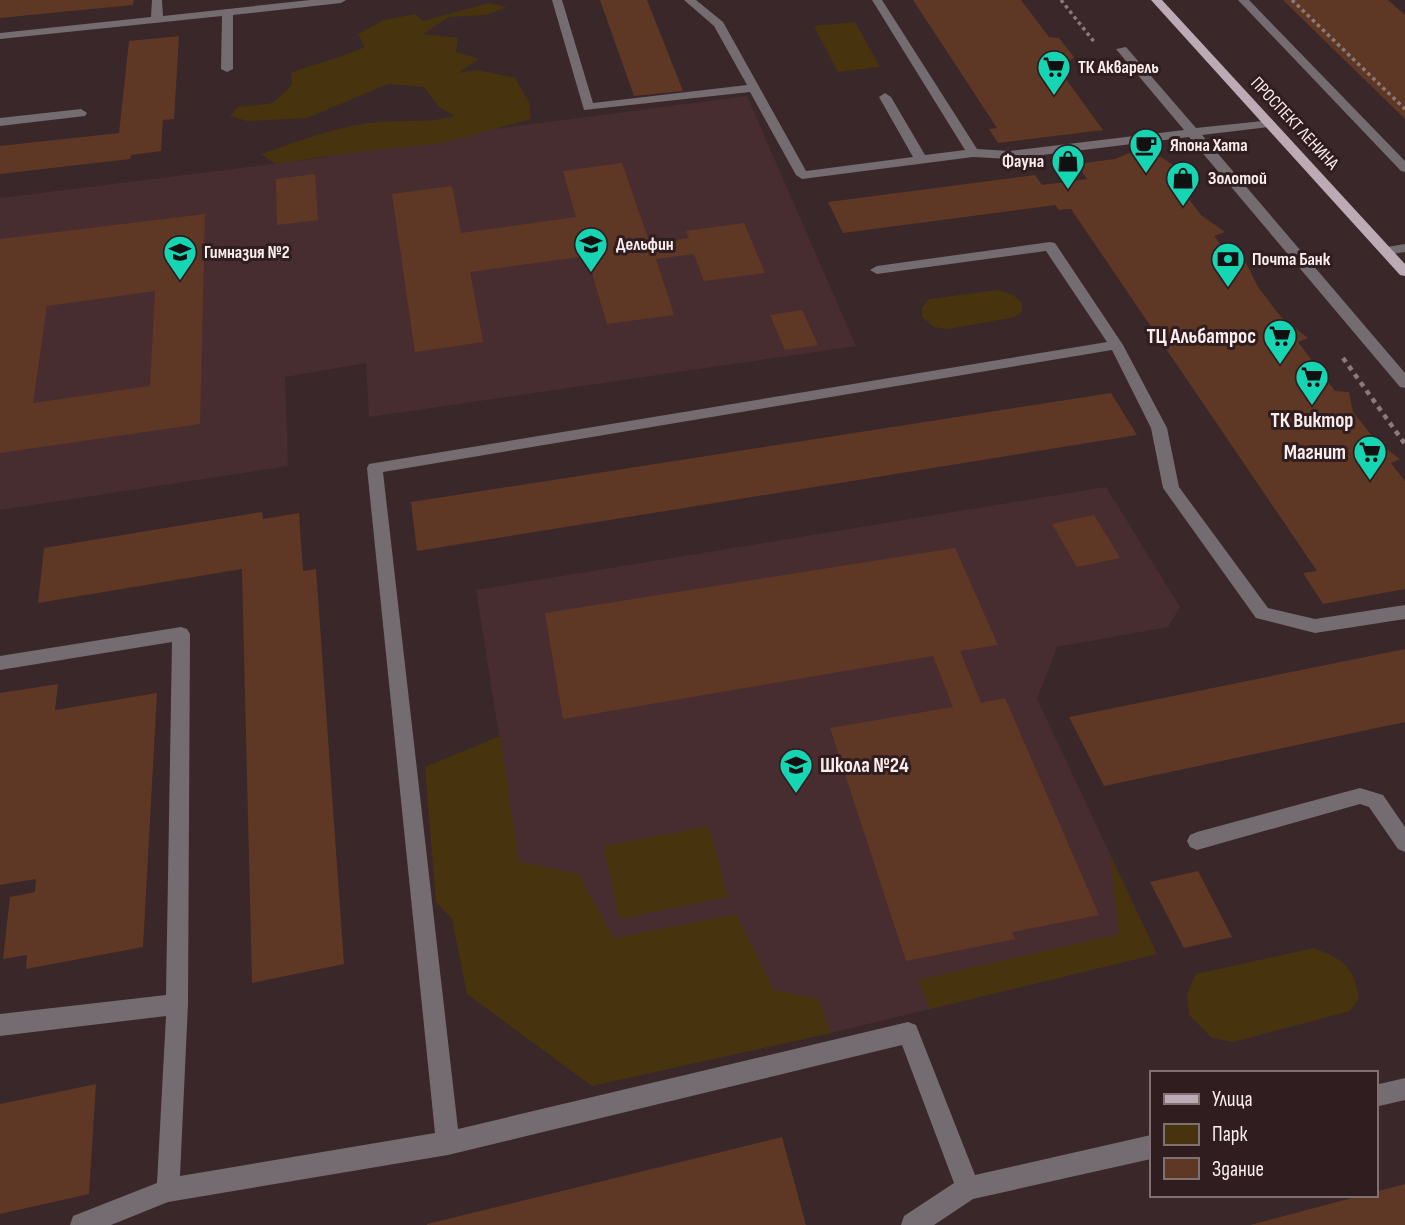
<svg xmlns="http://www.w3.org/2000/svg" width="1405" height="1225" font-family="'Sofia Sans Condensed',sans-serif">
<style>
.built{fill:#482d30}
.green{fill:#48330f}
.building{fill:#5f3725;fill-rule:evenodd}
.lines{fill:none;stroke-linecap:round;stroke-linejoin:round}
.path-far1{stroke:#8b7a7c;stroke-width:3.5;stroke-dasharray:3.5 3.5;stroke-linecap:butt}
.path{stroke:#8b7a7c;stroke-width:4.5;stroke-dasharray:5 5;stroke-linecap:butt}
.minor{fill:#746c71;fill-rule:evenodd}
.major{fill:#bcaab5;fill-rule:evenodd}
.labels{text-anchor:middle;stroke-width:6;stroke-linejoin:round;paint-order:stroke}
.far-poi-label{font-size:18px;font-weight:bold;fill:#f9eced;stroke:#301d1f;text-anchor:start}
.far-street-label{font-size:18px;fill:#f9eced;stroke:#301d1f}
.poi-label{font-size:21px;font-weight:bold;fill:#f9eced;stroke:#301d1f;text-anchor:end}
</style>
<rect width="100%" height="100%" fill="#3a2729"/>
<!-- built -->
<g class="built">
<polygon points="747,96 856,346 369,417 366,363 285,377 288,466 0,510 0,198 327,157 327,151"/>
<polygon points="1106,487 1180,607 1168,627 1057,647 1037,699 1157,954 831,1033 819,1000 670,1032 519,861 476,590"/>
</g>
<!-- green -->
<g class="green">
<path d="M489,3L507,7L486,15L449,17L423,34L458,38L456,52L479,59L458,73L477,70L515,78L529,102L531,119L443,143L355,152L275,164L261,154C296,142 331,129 367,123C396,119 427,124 455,116L439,107L424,87L388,84L307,118L247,121L230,116L238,107L273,103L292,85L291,73C316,63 341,58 365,47L358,34L384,20L415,14L423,21Z"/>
<polygon points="855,22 880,67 838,72 814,26"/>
<polygon points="998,290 1013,295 1022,303 1022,312 1015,317 948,329 934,327 922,317 922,308 929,299"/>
<polygon points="500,736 519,861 578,874 614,938 736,914 774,990 819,999 831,1033 592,1086 467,994 452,919 436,902 425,767"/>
<polygon points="709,826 728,897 619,919 604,846"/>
<polygon points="1110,855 1157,954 930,1009 918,980 1119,934"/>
<path d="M1314,948C1344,960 1354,966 1359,999L1350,1011L1233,1042L1212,1038L1189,1015L1187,994L1196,974Z"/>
</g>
<!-- building -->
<g class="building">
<polygon points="0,0 134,0 133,5 0,18"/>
<polygon points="600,0 647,0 683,91 634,96"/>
<polygon points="913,0 1021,0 1049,37 1059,38 1074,57 1060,71 1103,130 998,143 989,129 997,128"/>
<polygon points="1283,0 1388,0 1405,15 1405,119"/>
<polygon points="179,36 174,119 163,120 161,151 131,155 130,159 0,174 0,146 119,133 129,41"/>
<polygon points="1134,151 1158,155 1179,169 1184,180 1181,189 1201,215 1225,232 1214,236 1236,263 1246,263 1258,287 1281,317 1308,338 1298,342 1335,391 1349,392 1353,412 1377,442 1400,459 1391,463 1405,481 1405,589 1323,604 1303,573 1317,571 1071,209 1059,210 1055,205 843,233 828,202 1035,175 1042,185 1087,179 1076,164 1115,159"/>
<polygon points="622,163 650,244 689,238 686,231 744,223 765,273 704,281 694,254 656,259 674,315 607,324 587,256 470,272 483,342 415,352 392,194 452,186 461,233 576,217 563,171"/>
<polygon points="315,174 318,220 277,225 276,179"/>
<path d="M205,214L200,424L0,453V239ZM155,291L150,386L33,403L47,306Z"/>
<polygon points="802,310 818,345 785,350 770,315"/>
<polygon points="1111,393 1137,435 417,551 411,502"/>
<polygon points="262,512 263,519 299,513 303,571 316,569 344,964 252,983 242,569 38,603 44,548"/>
<polygon points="1094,515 1120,558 1077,567 1052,524"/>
<polygon points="955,548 998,645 960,651 981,703 1005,698 1099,915 1012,932 1015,939 906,961 830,728 953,707 933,656 563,719 545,613"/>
<polygon points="1405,649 1405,722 1104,786 1069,717"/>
<polygon points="58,684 55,710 157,693 143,947 26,969 27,955 3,959 10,897 35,892 36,879 0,885 0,693"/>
<polygon points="1198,871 1232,937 1184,948 1150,882"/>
<polygon points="96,1084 89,1194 0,1214 0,1104"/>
<polygon points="782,1137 806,1225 427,1225 427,1224"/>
<polygon points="1405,1184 1405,1225 1250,1225 1363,1195 1375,1195 1375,1192"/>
</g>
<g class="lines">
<!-- path-far1 -->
<g class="path-far1">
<polyline points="1061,0 1095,43"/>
<polyline points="1292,0 1405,109"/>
</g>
<!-- path -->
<polyline class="path" points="1343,358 1405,444"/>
<!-- minor -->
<g class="minor">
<polygon points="152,0 162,0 163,16 310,0 346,0 341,3 233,15 233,69 227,72 221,69 222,16 0,39 0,33 151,17"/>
<polygon points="552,0 562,0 593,103 747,85 714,26 684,0 696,0 723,22 806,171 913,157 879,97 885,93 891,97 925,155 965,150 872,0 882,0 977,149 1010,151 1184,130 1116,49 1126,47 1196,128 1273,120 1273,126 1269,127 1202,135 1405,373 1405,388 1400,387 1189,137 1010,159 973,157 802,179 796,175 750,92 584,110"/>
<polygon points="1238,0 1249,0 1405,161 1405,172 1401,171"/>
<polygon points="81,109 87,113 85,116 0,126 0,118"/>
<polygon points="1050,242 1055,243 1123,345 1167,428 1179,487 1268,608 1315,619 1405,605 1405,619 1315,633 1256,618 1163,488 1151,428 1112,350 383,472 458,1129 908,1022 916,1025 975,1175 1151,1135 1151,1159 973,1199 934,1225 901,1225 904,1216 954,1183 902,1045 448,1155 168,1202 111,1225 70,1225 73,1216 157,1183 166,1016 0,1036 0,1014 166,995 172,642 0,670 0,656 181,627 187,629 190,634 188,1004 180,1176 435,1133 367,468 369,464 1107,342 1046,251 877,274 870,270 877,266"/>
<polygon points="1405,244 1405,252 1386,255 1379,251 1381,248"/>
<polygon points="1360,788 1383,795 1405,827 1405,852 1398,849 1369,807 1360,804 1197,850 1190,847 1187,841 1190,835 1197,832"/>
<polygon points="1405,1078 1405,1100 1375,1107 1375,1085"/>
</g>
<!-- major -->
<polygon class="major" points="1151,0 1162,0 1405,264 1405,276 1400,275"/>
</g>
<!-- icons -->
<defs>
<symbol id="supermarket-pin" viewBox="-11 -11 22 30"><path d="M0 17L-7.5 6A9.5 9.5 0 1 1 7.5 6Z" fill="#16d5b3" stroke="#301d1f"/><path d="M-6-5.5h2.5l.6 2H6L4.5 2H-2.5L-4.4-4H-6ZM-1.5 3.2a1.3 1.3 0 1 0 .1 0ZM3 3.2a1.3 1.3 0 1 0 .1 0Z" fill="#111"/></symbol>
<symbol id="cafe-pin" viewBox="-11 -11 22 30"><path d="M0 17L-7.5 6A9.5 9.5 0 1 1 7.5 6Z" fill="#16d5b3" stroke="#301d1f"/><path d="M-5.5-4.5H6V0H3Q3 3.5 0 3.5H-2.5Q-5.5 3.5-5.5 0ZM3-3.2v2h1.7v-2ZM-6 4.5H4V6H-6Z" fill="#111"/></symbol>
<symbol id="shop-pin" viewBox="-11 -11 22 30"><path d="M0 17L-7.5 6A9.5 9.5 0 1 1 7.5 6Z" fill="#16d5b3" stroke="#301d1f"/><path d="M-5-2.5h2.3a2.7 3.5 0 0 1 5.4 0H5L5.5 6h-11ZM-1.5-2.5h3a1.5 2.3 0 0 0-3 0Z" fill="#111"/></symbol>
<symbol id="school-pin" viewBox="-11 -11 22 30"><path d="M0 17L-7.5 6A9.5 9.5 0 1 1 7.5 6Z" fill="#16d5b3" stroke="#301d1f"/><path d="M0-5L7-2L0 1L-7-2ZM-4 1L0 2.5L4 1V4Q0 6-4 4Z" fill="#111"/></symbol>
<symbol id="bank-pin" viewBox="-11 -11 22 30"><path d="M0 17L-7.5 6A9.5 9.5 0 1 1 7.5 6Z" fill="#16d5b3" stroke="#301d1f"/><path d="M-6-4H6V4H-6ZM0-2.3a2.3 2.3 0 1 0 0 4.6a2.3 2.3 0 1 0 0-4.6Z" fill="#111"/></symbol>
</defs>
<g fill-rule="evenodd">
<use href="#supermarket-pin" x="1035" y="48" width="38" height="52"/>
<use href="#cafe-pin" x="1127" y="126" width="38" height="52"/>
<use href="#shop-pin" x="1049" y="142" width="38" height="52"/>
<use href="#shop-pin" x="1164" y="159" width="38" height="52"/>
<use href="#school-pin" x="572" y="225" width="38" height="52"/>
<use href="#school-pin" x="161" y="233" width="38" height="52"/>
<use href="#bank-pin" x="1209" y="240" width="38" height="52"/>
<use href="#supermarket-pin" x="1261" y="317" width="38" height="52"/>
<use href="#supermarket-pin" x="1293" y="358" width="38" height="52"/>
<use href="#supermarket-pin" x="1351" y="433" width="38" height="52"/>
<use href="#school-pin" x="777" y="746" width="38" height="52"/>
</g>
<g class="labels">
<!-- far-poi labels -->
<g class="far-poi-label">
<text x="1078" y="73">ТК Акварель</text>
<text x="1170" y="151">Япона Хата</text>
<text x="1044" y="167" text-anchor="end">Фауна</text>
<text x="1208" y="184">Золотой</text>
<text x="616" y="250">Дельфин</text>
<text x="204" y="258">Гимназия №2</text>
<text x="1252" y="265">Почта Банк</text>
</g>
<!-- far-street labels -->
<g class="far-street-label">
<text transform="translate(1295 123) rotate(47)" y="6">ПРОСПЕКТ ЛЕНИНА</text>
</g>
<!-- poi labels -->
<g class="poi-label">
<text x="1256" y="343">ТЦ Альбатрос</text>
<text x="1312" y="427" text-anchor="middle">ТК Виктор</text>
<text x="1346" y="459">Магнит</text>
<text x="820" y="772" text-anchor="start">Школа №24</text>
</g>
</g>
<!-- legend -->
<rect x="1150" y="1071" width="228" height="126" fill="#301d1f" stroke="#807071" stroke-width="2"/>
<rect x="1164" y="1094" width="35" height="10" fill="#bcaab5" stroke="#807071" stroke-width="2"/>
<text x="1212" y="1106" font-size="21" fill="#f9eced">Улица</text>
<rect x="1164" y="1124" width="35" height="21" fill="#48330f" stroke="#807071" stroke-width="2"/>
<text x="1212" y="1141" font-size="21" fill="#f9eced">Парк</text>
<rect x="1164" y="1158" width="35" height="21" fill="#5f3725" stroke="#807071" stroke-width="2"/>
<text x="1212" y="1176" font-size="21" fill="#f9eced">Здание</text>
</svg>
